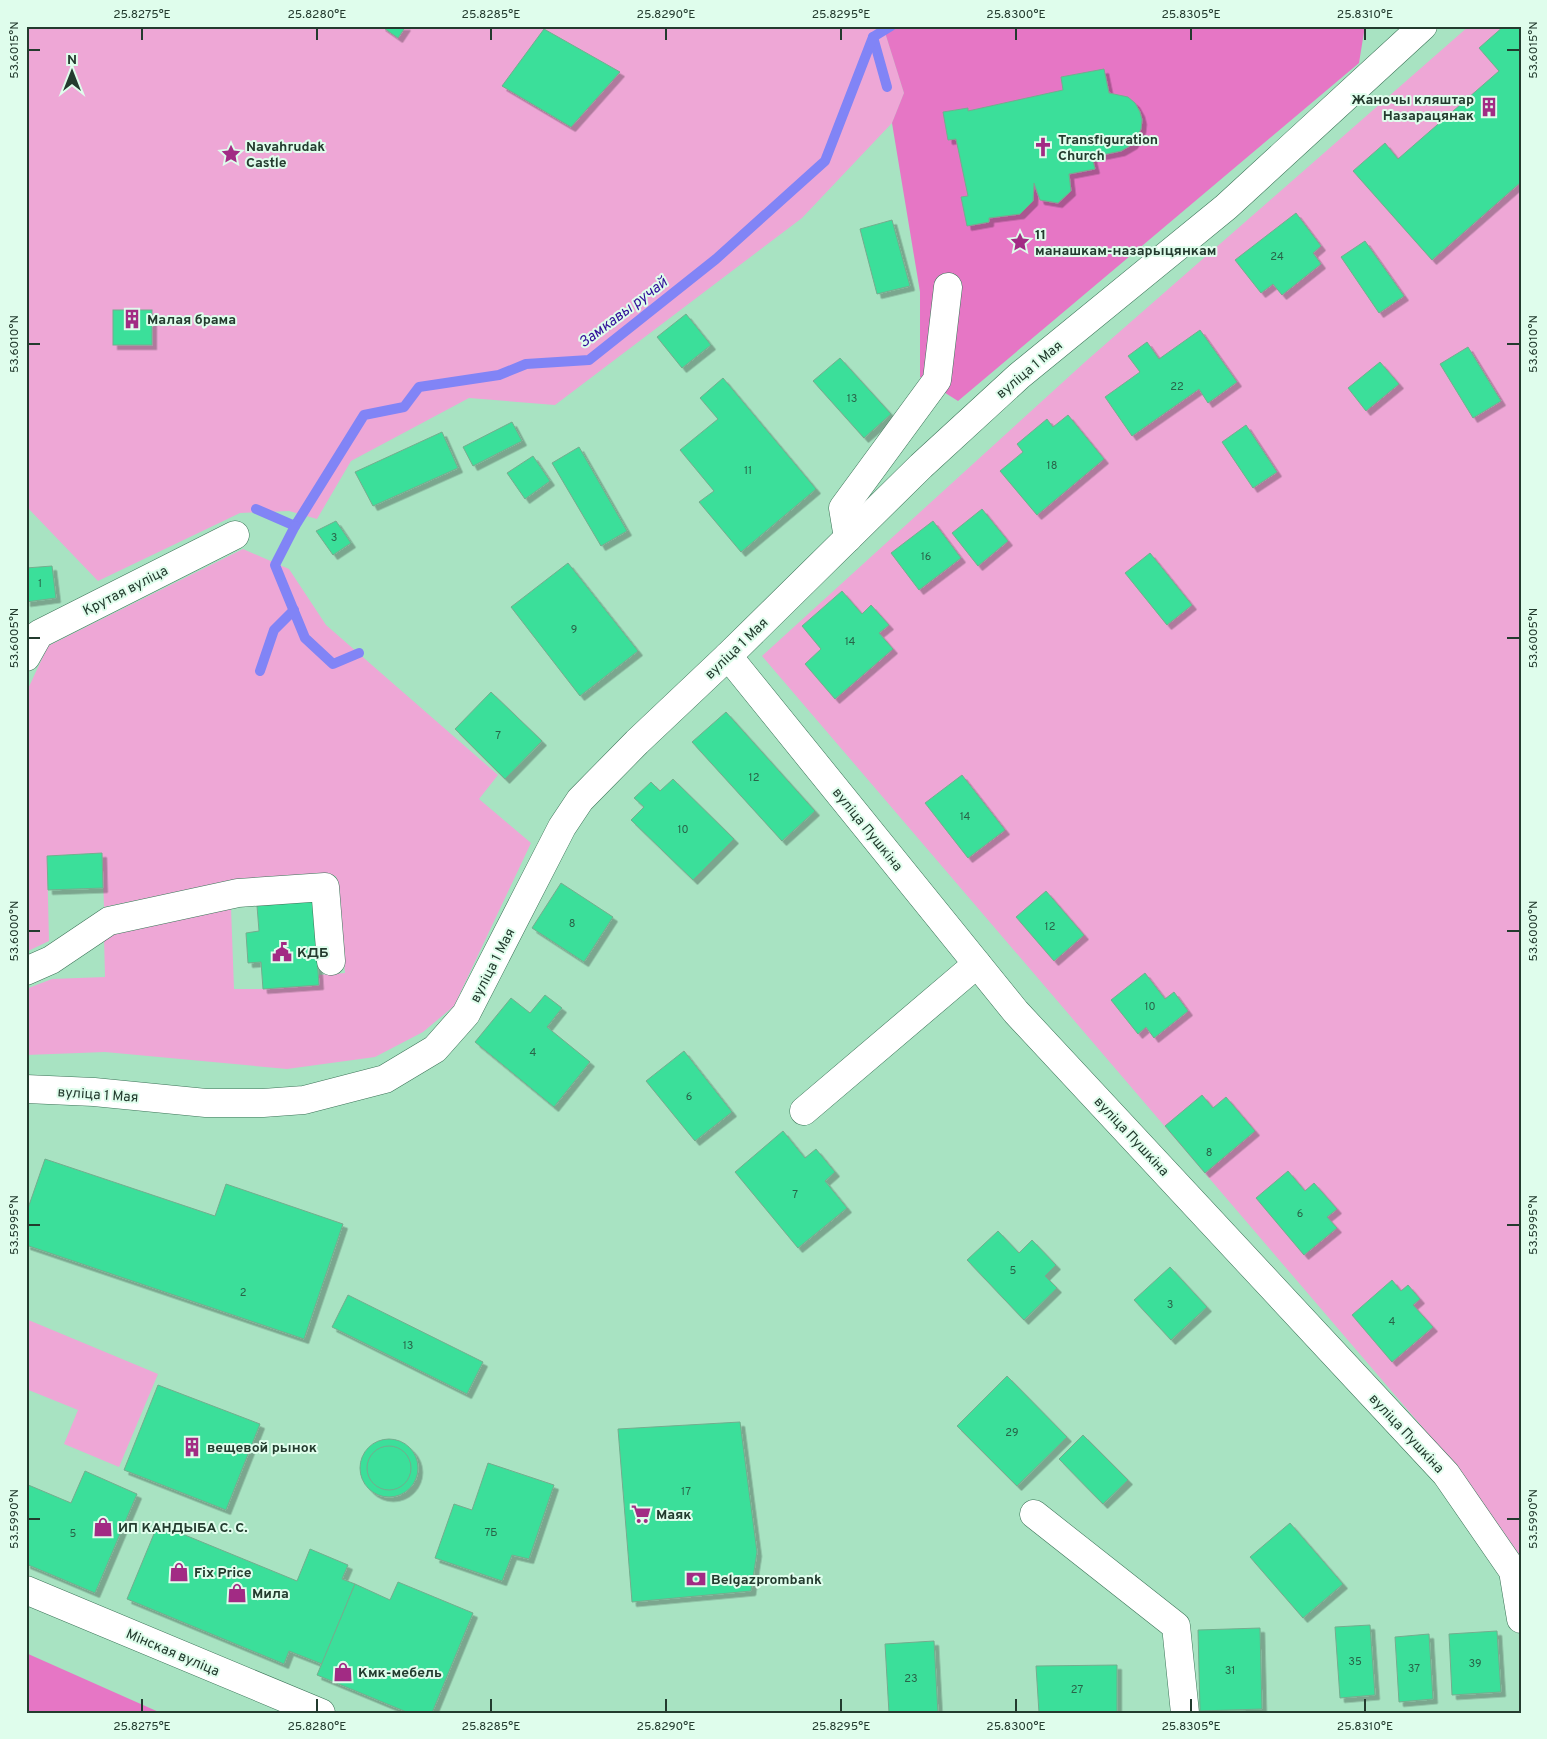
<svg xmlns="http://www.w3.org/2000/svg" width="1547" height="1739" font-family="Overpass,sans-serif">
<style>
.green{fill:#eea7d6}
.forest{fill:#e676c5}
.lines{fill:none;stroke-linecap:round;stroke-linejoin:round}
.stream{stroke:#8184f6;stroke-width:10}
.building{fill:#3bdf9a;stroke:#74ad8e;filter:url(#shadow)}
.minor-casing{stroke:#3b7357;stroke-width:29}
.minor{stroke:#fff;stroke-width:28}
.ticks{fill:none;stroke:#233b2e;stroke-width:2}
.labels{text-anchor:middle;stroke-width:4;stroke-linejoin:round;paint-order:stroke}
.number-label{font-size:11px;fill:#296449}
.poi-label{font-size:14px;font-weight:bold;fill:#233b2e;stroke:#dffdec;text-anchor:start}
.street-label{font-size:14px;fill:#233b2e;stroke:#dffdec}
.water-label{font-size:15px;font-style:italic;fill:#310e99;stroke:#dffdec}
.neatline{fill:none;stroke:#233b2e;stroke-width:2}
.ticks-label{font-size:12px;text-anchor:middle;fill:#233b2e}
</style>
<defs>
<filter id="shadow"><feDropShadow dx="4.5" dy="4.5" stdDeviation="0" flood-color="#0004"/></filter>
</defs>
<rect width="100%" height="100%" fill="#a8e3c2"/>
<!-- green -->
<g class="green">
<polygon points="26,26 883,26 904,93 892,123 802,218 555,405 469,398 351,461 317,519 289,511 240,513 98,581 26,506"/>
<polygon points="1469,26 1521,26 1521,1557 1460,1471 762,656 1085,362"/>
<polygon points="243,549 289,569 326,625 498,775 479,799 531,843 454,1006 423,1032 375,1057 287,1069 105,1052 26,1055 26,989 52,979 105,977 104,936 231,908 234,989 263,989 318,975 345,973 336,876 241,879 104,907 102,853 47,856 49,941 26,952 26,693 48,646"/>
<polygon points="26,1319 158,1374 119,1467 64,1444 78,1410 26,1389"/>
</g>
<!-- forest -->
<g class="forest">
<polygon points="883,26 1365,26 1359,63 958,401 920,377 920,292 892,123 904,93"/>
<polygon points="26,1653 161,1713 26,1713"/>
</g>
<g class="lines">
<!-- stream -->
<g class="stream">
<polyline points="873,37 887,87"/>
<polyline points="256,509 295,526 364,415 404,407 419,387 499,375 526,364 589,360 716,259 825,161 873,37 891,26"/>
<polyline points="295,526 275,565 305,638 333,664 359,653"/>
<polyline points="260,671 274,630 294,610"/>
</g>
</g>
<!-- building -->
<g class="building">
<polygon points="381,26 406,26 398,38"/>
<polygon points="1504,26 1521,26 1521,182 1432,260 1353,171 1385,143 1398,159 1499,71 1479,48"/>
<polygon points="544,29 620,72 571,127 502,86"/>
<polygon points="1104,69 1109,93 1128,97 1135,103 1140,112 1142,120 1141,129 1133,144 1121,151 1092,157 1095,169 1069,174 1071,191 1058,203 1040,200 1034,183 1033,201 1020,214 989,218 989,222 967,226 961,197 968,196 956,139 948,140 943,112 968,108 968,111 1063,90 1061,77"/>
<polygon points="1296,213 1321,246 1313,253 1321,264 1282,295 1273,284 1261,293 1235,260"/>
<polygon points="892,220 910,286 877,294 860,229"/>
<polygon points="1365,241 1404,296 1379,313 1341,257"/>
<rect x="113" y="310" width="39" height="35"/>
<polygon points="686,314 711,345 682,368 657,337"/>
<polygon points="1200,330 1237,382 1208,403 1199,389 1132,436 1105,397 1140,372 1128,356 1147,342 1159,359"/>
<polygon points="1468,347 1501,401 1473,418 1440,364"/>
<polygon points="840,358 891,414 864,438 813,381"/>
<polygon points="1380,362 1399,384 1366,411 1348,388"/>
<polygon points="723,378 816,489 741,552 699,502 714,491 680,450 718,419 700,398"/>
<polygon points="1068,415 1104,459 1037,515 1000,471 1023,452 1017,444 1047,419 1053,427"/>
<polygon points="512,422 522,441 473,466 463,447"/>
<polygon points="1246,425 1277,472 1253,488 1222,442"/>
<polygon points="442,432 458,468 373,506 355,472"/>
<polygon points="579,447 627,531 601,546 552,463"/>
<polygon points="533,456 550,481 525,499 507,473"/>
<polygon points="982,509 1008,541 978,566 952,533"/>
<polygon points="336,521 351,543 333,555 316,531"/>
<polygon points="933,521 961,558 919,590 891,553"/>
<polygon points="1150,553 1192,605 1167,625 1125,573"/>
<polygon points="568,563 638,651 580,696 511,607"/>
<polygon points="52,566 56,598 26,602 26,568"/>
<polygon points="842,591 862,614 871,605 889,625 879,633 893,649 835,699 805,664 821,649 802,626"/>
<polygon points="491,692 542,741 505,779 455,729"/>
<polygon points="726,712 815,811 782,841 692,742"/>
<polygon points="962,775 1005,830 968,858 925,803"/>
<polygon points="673,779 734,839 693,880 631,820 644,807 634,798 651,782 660,791"/>
<polygon points="102,853 103,888 48,890 47,856"/>
<polygon points="561,883 613,917 584,962 532,928"/>
<polygon points="1046,891 1084,935 1054,961 1016,917"/>
<polygon points="313,901 319,985 263,989 261,962 248,963 246,933 259,931 257,906"/>
<polygon points="1145,973 1165,999 1174,992 1188,1011 1154,1038 1146,1027 1138,1034 1111,1000"/>
<polygon points="545,995 562,1008 547,1027 590,1062 554,1107 475,1042 511,998 530,1013"/>
<polygon points="684,1051 732,1112 695,1141 646,1081"/>
<polygon points="1202,1095 1213,1108 1226,1097 1255,1131 1205,1173 1165,1126"/>
<polygon points="783,1131 805,1158 816,1149 835,1172 825,1181 847,1208 798,1248 735,1172"/>
<polygon points="45,1159 215,1216 226,1184 343,1224 304,1339 26,1245 26,1214"/>
<polygon points="1288,1171 1305,1191 1314,1183 1337,1209 1327,1217 1337,1228 1304,1255 1256,1198"/>
<polygon points="998,1231 1019,1253 1032,1240 1056,1265 1045,1276 1057,1288 1024,1320 967,1260"/>
<polygon points="1170,1267 1207,1307 1171,1340 1134,1300"/>
<polygon points="1392,1280 1401,1291 1408,1285 1420,1299 1413,1305 1433,1327 1392,1362 1352,1315"/>
<polygon points="348,1295 483,1362 467,1394 332,1327"/>
<polygon points="1007,1376 1067,1437 1017,1486 957,1426"/>
<polygon points="158,1385 260,1424 226,1510 124,1470"/>
<polygon points="740,1422 757,1552 751,1591 632,1602 618,1429"/>
<polygon points="1083,1435 1128,1480 1103,1504 1059,1459"/>
<circle cx="389" cy="1468" r="29"/>
<circle cx="389" cy="1468" r="22"/>
<polygon points="488,1463 554,1485 529,1559 512,1555 502,1581 435,1558 454,1504 472,1510"/>
<polygon points="85,1471 137,1494 95,1593 26,1564 26,1484 71,1503"/>
<polygon points="1290,1523 1343,1584 1303,1618 1250,1557"/>
<polygon points="158,1524 297,1581 310,1549 348,1565 342,1579 355,1584 322,1664 289,1651 284,1664 127,1599"/>
<polygon points="398,1582 473,1613 432,1713 409,1713 317,1675 355,1584 390,1600"/>
<polygon points="1370,1625 1375,1695 1340,1698 1335,1627"/>
<polygon points="1260,1628 1262,1709 1200,1711 1198,1630"/>
<polygon points="1497,1631 1501,1692 1452,1695 1449,1634"/>
<polygon points="1429,1634 1433,1699 1399,1702 1395,1637"/>
<polygon points="934,1641 938,1713 889,1713 885,1644"/>
<polygon points="1117,1665 1117,1713 1039,1713 1036,1666"/>
</g>
<g class="lines">
<defs>
<g id="minor">
<polyline points="848,538 843,508 937,380 948,287"/>
<polyline points="728,656 1016,1012 1446,1474 1513,1571 1521,1619"/>
<polyline points="26,657 39,634 235,535"/>
<polyline points="26,971 51,960 109,921 238,893 325,887 331,961"/>
<polyline points="26,1089 94,1092 206,1103 263,1103 304,1100 385,1079 435,1049 466,1014 562,827 580,800 637,742 728,656 921,466 1019,376 1226,207 1423,26"/>
<polyline points="804,1111 977,964"/>
<polyline points="1034,1514 1176,1626 1185,1713"/>
<polyline points="26,1590 321,1713"/>
</g>
</defs>
<!-- minor casing -->
<use href="#minor" class="minor-casing"/>
<!-- minor -->
<use href="#minor" class="minor"/>
</g>
<!-- ticks -->
<path class="ticks" d="M142,28V40M317,28V40M491,28V40M666,28V40M841,28V40M1016,28V40M1191,28V40M1365,28V40M28,50H40M1507,50H1520M28,344H40M1507,344H1520M28,638H40M1507,638H1520M28,931H40M1507,931H1520M28,1225H40M1507,1225H1520M28,1519H40M1507,1519H1520M142,1699V1712M317,1699V1712M491,1699V1712M666,1699V1712M841,1699V1712M1016,1699V1712M1191,1699V1712M1365,1699V1712"/>
<!-- icons -->
<defs>
<symbol id="building-bare" viewBox="-9 -9 18 18"><path d="M-4-6H4V6H1V3H-1V6H-4ZM-2.5-4.3h1.7v1.8h-1.7ZM.8-4.3h1.7v1.8H.8ZM-2.5-1h1.7V.8h-1.7ZM.8-1h1.7V.8H.8Z" fill="#a22b84" stroke="#dffdec" stroke-width="2.5" paint-order="stroke"/></symbol>
<symbol id="church-bare" viewBox="-9 -9 18 18"><path d="M-1.2-6h2.4v3.5h3.3v2.4h-3.3V6h-2.4V-.1h-3.3v-2.4h3.3Z" fill="#a22b84" stroke="#dffdec" stroke-width="2.5" paint-order="stroke"/></symbol>
<symbol id="sight-bare" viewBox="-9 -9 18 18"><path d="M0-6L1.8-2.2L6-1.7L2.9 1.2L3.7 5.4L0 3.3L-3.7 5.4L-2.9 1.2L-6-1.7L-1.8-2.2Z" fill="#a22b84" stroke="#dffdec" stroke-width="2.5" paint-order="stroke"/></symbol>
<symbol id="civic-bare" viewBox="-9 -9 18 18"><path d="M-.6-6.5H3V-4.5H.6V-3L4-1V1h2V6H-6V1h2V-1L-.6-3ZM-1.2 2.5V6h2.4V2.5Z" fill="#a22b84" stroke="#dffdec" stroke-width="2.5" paint-order="stroke"/></symbol>
<symbol id="supermarket-bare" viewBox="-9 -9 18 18"><path d="M-6-5.5h2.5l.6 2H6L4.5 2H-2.5L-4.4-4H-6ZM-1.5 3.2a1.3 1.3 0 1 0 .1 0ZM3 3.2a1.3 1.3 0 1 0 .1 0Z" fill="#a22b84" stroke="#dffdec" stroke-width="2.5" paint-order="stroke"/></symbol>
<symbol id="shop-bare" viewBox="-9 -9 18 18"><path d="M-5-2.5h2.3a2.7 3.5 0 0 1 5.4 0H5L5.5 6h-11ZM-1.5-2.5h3a1.5 2.3 0 0 0-3 0Z" fill="#a22b84" stroke="#dffdec" stroke-width="2.5" paint-order="stroke"/></symbol>
<symbol id="bank-bare" viewBox="-9 -9 18 18"><path d="M-6-4H6V4H-6ZM0-2.3a2.3 2.3 0 1 0 0 4.6a2.3 2.3 0 1 0 0-4.6Z" fill="#a22b84" stroke="#dffdec" stroke-width="2.5" paint-order="stroke"/></symbol>
</defs>
<g fill-rule="evenodd">
<use href="#building-bare" x="1475" y="93" width="28" height="28"/>
<use href="#church-bare" x="1029" y="133" width="28" height="28"/>
<use href="#sight-bare" x="217" y="140" width="28" height="28"/>
<use href="#sight-bare" x="1006" y="228" width="28" height="28"/>
<use href="#building-bare" x="118" y="305" width="28" height="28"/>
<use href="#civic-bare" x="268" y="938" width="28" height="28"/>
<use href="#building-bare" x="178" y="1433" width="28" height="28"/>
<use href="#supermarket-bare" x="627" y="1500" width="28" height="28"/>
<use href="#shop-bare" x="89" y="1513" width="28" height="28"/>
<use href="#shop-bare" x="165" y="1558" width="28" height="28"/>
<use href="#bank-bare" x="682" y="1565" width="28" height="28"/>
<use href="#shop-bare" x="223" y="1579" width="28" height="28"/>
<use href="#shop-bare" x="329" y="1658" width="28" height="28"/>
</g>
<g class="labels">
<!-- number labels -->
<g class="number-label">
<text x="1277" y="260">24</text>
<text x="1177" y="390">22</text>
<text x="852" y="402">13</text>
<text x="1052" y="469">18</text>
<text x="748" y="474">11</text>
<text x="334" y="541">3</text>
<text x="926" y="560">16</text>
<text x="40" y="587">1</text>
<text x="574" y="633">9</text>
<text x="850" y="645">14</text>
<text x="498" y="739">7</text>
<text x="754" y="781">12</text>
<text x="965" y="820">14</text>
<text x="683" y="833">10</text>
<text x="572" y="927">8</text>
<text x="1050" y="930">12</text>
<text x="1150" y="1010">10</text>
<text x="533" y="1056">4</text>
<text x="689" y="1100">6</text>
<text x="1209" y="1156">8</text>
<text x="795" y="1198">7</text>
<text x="1300" y="1217">6</text>
<text x="1013" y="1274">5</text>
<text x="243" y="1296">2</text>
<text x="1170" y="1308">3</text>
<text x="1392" y="1325">4</text>
<text x="408" y="1349">13</text>
<text x="1012" y="1436">29</text>
<text x="686" y="1495">17</text>
<text x="491" y="1536">7Б</text>
<text x="73" y="1537">5</text>
<text x="1355" y="1665">35</text>
<text x="1475" y="1667">39</text>
<text x="1414" y="1672">37</text>
<text x="1230" y="1674">31</text>
<text x="911" y="1682">23</text>
<text x="1077" y="1693">27</text>
</g>
<!-- poi labels -->
<g class="poi-label">
<text x="1474" y="104" text-anchor="end">Жаночы кляштар<tspan x="1474" dy="16">Назарацянак</tspan></text>
<text x="1058" y="144">Transfiguration<tspan x="1058" dy="16">Church</tspan></text>
<text x="246" y="151">Navahrudak<tspan x="246" dy="16">Castle</tspan></text>
<text x="1035" y="239">11<tspan x="1035" dy="16">манашкам-назарыцянкам</tspan></text>
<text x="147" y="324">Малая брама</text>
<text x="297" y="957">КДБ</text>
<text x="207" y="1452">вещевой рынок</text>
<text x="656" y="1519">Маяк</text>
<text x="118" y="1532">ИП КАНДЫБА С. С.</text>
<text x="194" y="1577">Fix Price</text>
<text x="711" y="1584">Belgazprombank</text>
<text x="252" y="1598">Мила</text>
<text x="358" y="1677">Кмк-мебель</text>
</g>
<!-- street labels -->
<g class="street-label">
<text transform="translate(1029 369) rotate(-40)" y="5">вуліца 1 Мая</text>
<text transform="translate(125 590) rotate(-27)" y="5">Крутая вуліца</text>
<text transform="translate(736 648) rotate(-44)" y="5">вуліца 1 Мая</text>
<text transform="translate(868 829) rotate(51)" y="5">вуліца Пушкіна</text>
<text transform="translate(492 965) rotate(-63)" y="5">вуліца 1 Мая</text>
<text transform="translate(98 1094) rotate(4)" y="5">вуліца 1 Мая</text>
<text transform="translate(1132 1136) rotate(47)" y="5">вуліца Пушкіна</text>
<text transform="translate(1407 1433) rotate(47)" y="5">вуліца Пушкіна</text>
<text transform="translate(173 1652) rotate(23)" y="5">Мінская вуліца</text>
</g>
<!-- water labels -->
<g class="water-label">
<text transform="translate(623 312) rotate(-37)" y="5">Замкавы ручай</text>
</g>
</g>
<!-- border -->
<rect width="1547" height="1739" fill="none" stroke="#dffdec" stroke-width="55"/>
<!-- north arrow -->
<g transform="translate(72 72)" stroke="#dffdec" stroke-width="4" paint-order="stroke">
<path d="M0-4L9 19L0 12L-9 19Z" fill="#233b2e"/>
<text y="-8" font-size="14" font-weight="bold" text-anchor="middle" fill="#233b2e">N</text>
</g>
<rect x="28" y="28" width="1492" height="1684" class="neatline"/>
<g class="ticks-label">
<text x="142" y="18">25.8275°E</text>
<text x="317" y="18">25.8280°E</text>
<text x="491" y="18">25.8285°E</text>
<text x="666" y="18">25.8290°E</text>
<text x="841" y="18">25.8295°E</text>
<text x="1016" y="18">25.8300°E</text>
<text x="1191" y="18">25.8305°E</text>
<text x="1365" y="18">25.8310°E</text>
<text transform="translate(14 50) rotate(-90)" y="4">53.6015°N</text>
<text transform="translate(1533 50) rotate(-90)" y="4">53.6015°N</text>
<text transform="translate(14 344) rotate(-90)" y="4">53.6010°N</text>
<text transform="translate(1533 344) rotate(-90)" y="4">53.6010°N</text>
<text transform="translate(14 638) rotate(-90)" y="4">53.6005°N</text>
<text transform="translate(1533 638) rotate(-90)" y="4">53.6005°N</text>
<text transform="translate(14 931) rotate(-90)" y="4">53.6000°N</text>
<text transform="translate(1533 931) rotate(-90)" y="4">53.6000°N</text>
<text transform="translate(14 1225) rotate(-90)" y="4">53.5995°N</text>
<text transform="translate(1533 1225) rotate(-90)" y="4">53.5995°N</text>
<text transform="translate(14 1519) rotate(-90)" y="4">53.5990°N</text>
<text transform="translate(1533 1519) rotate(-90)" y="4">53.5990°N</text>
<text x="142" y="1730">25.8275°E</text>
<text x="317" y="1730">25.8280°E</text>
<text x="491" y="1730">25.8285°E</text>
<text x="666" y="1730">25.8290°E</text>
<text x="841" y="1730">25.8295°E</text>
<text x="1016" y="1730">25.8300°E</text>
<text x="1191" y="1730">25.8305°E</text>
<text x="1365" y="1730">25.8310°E</text>
</g>
</svg>
